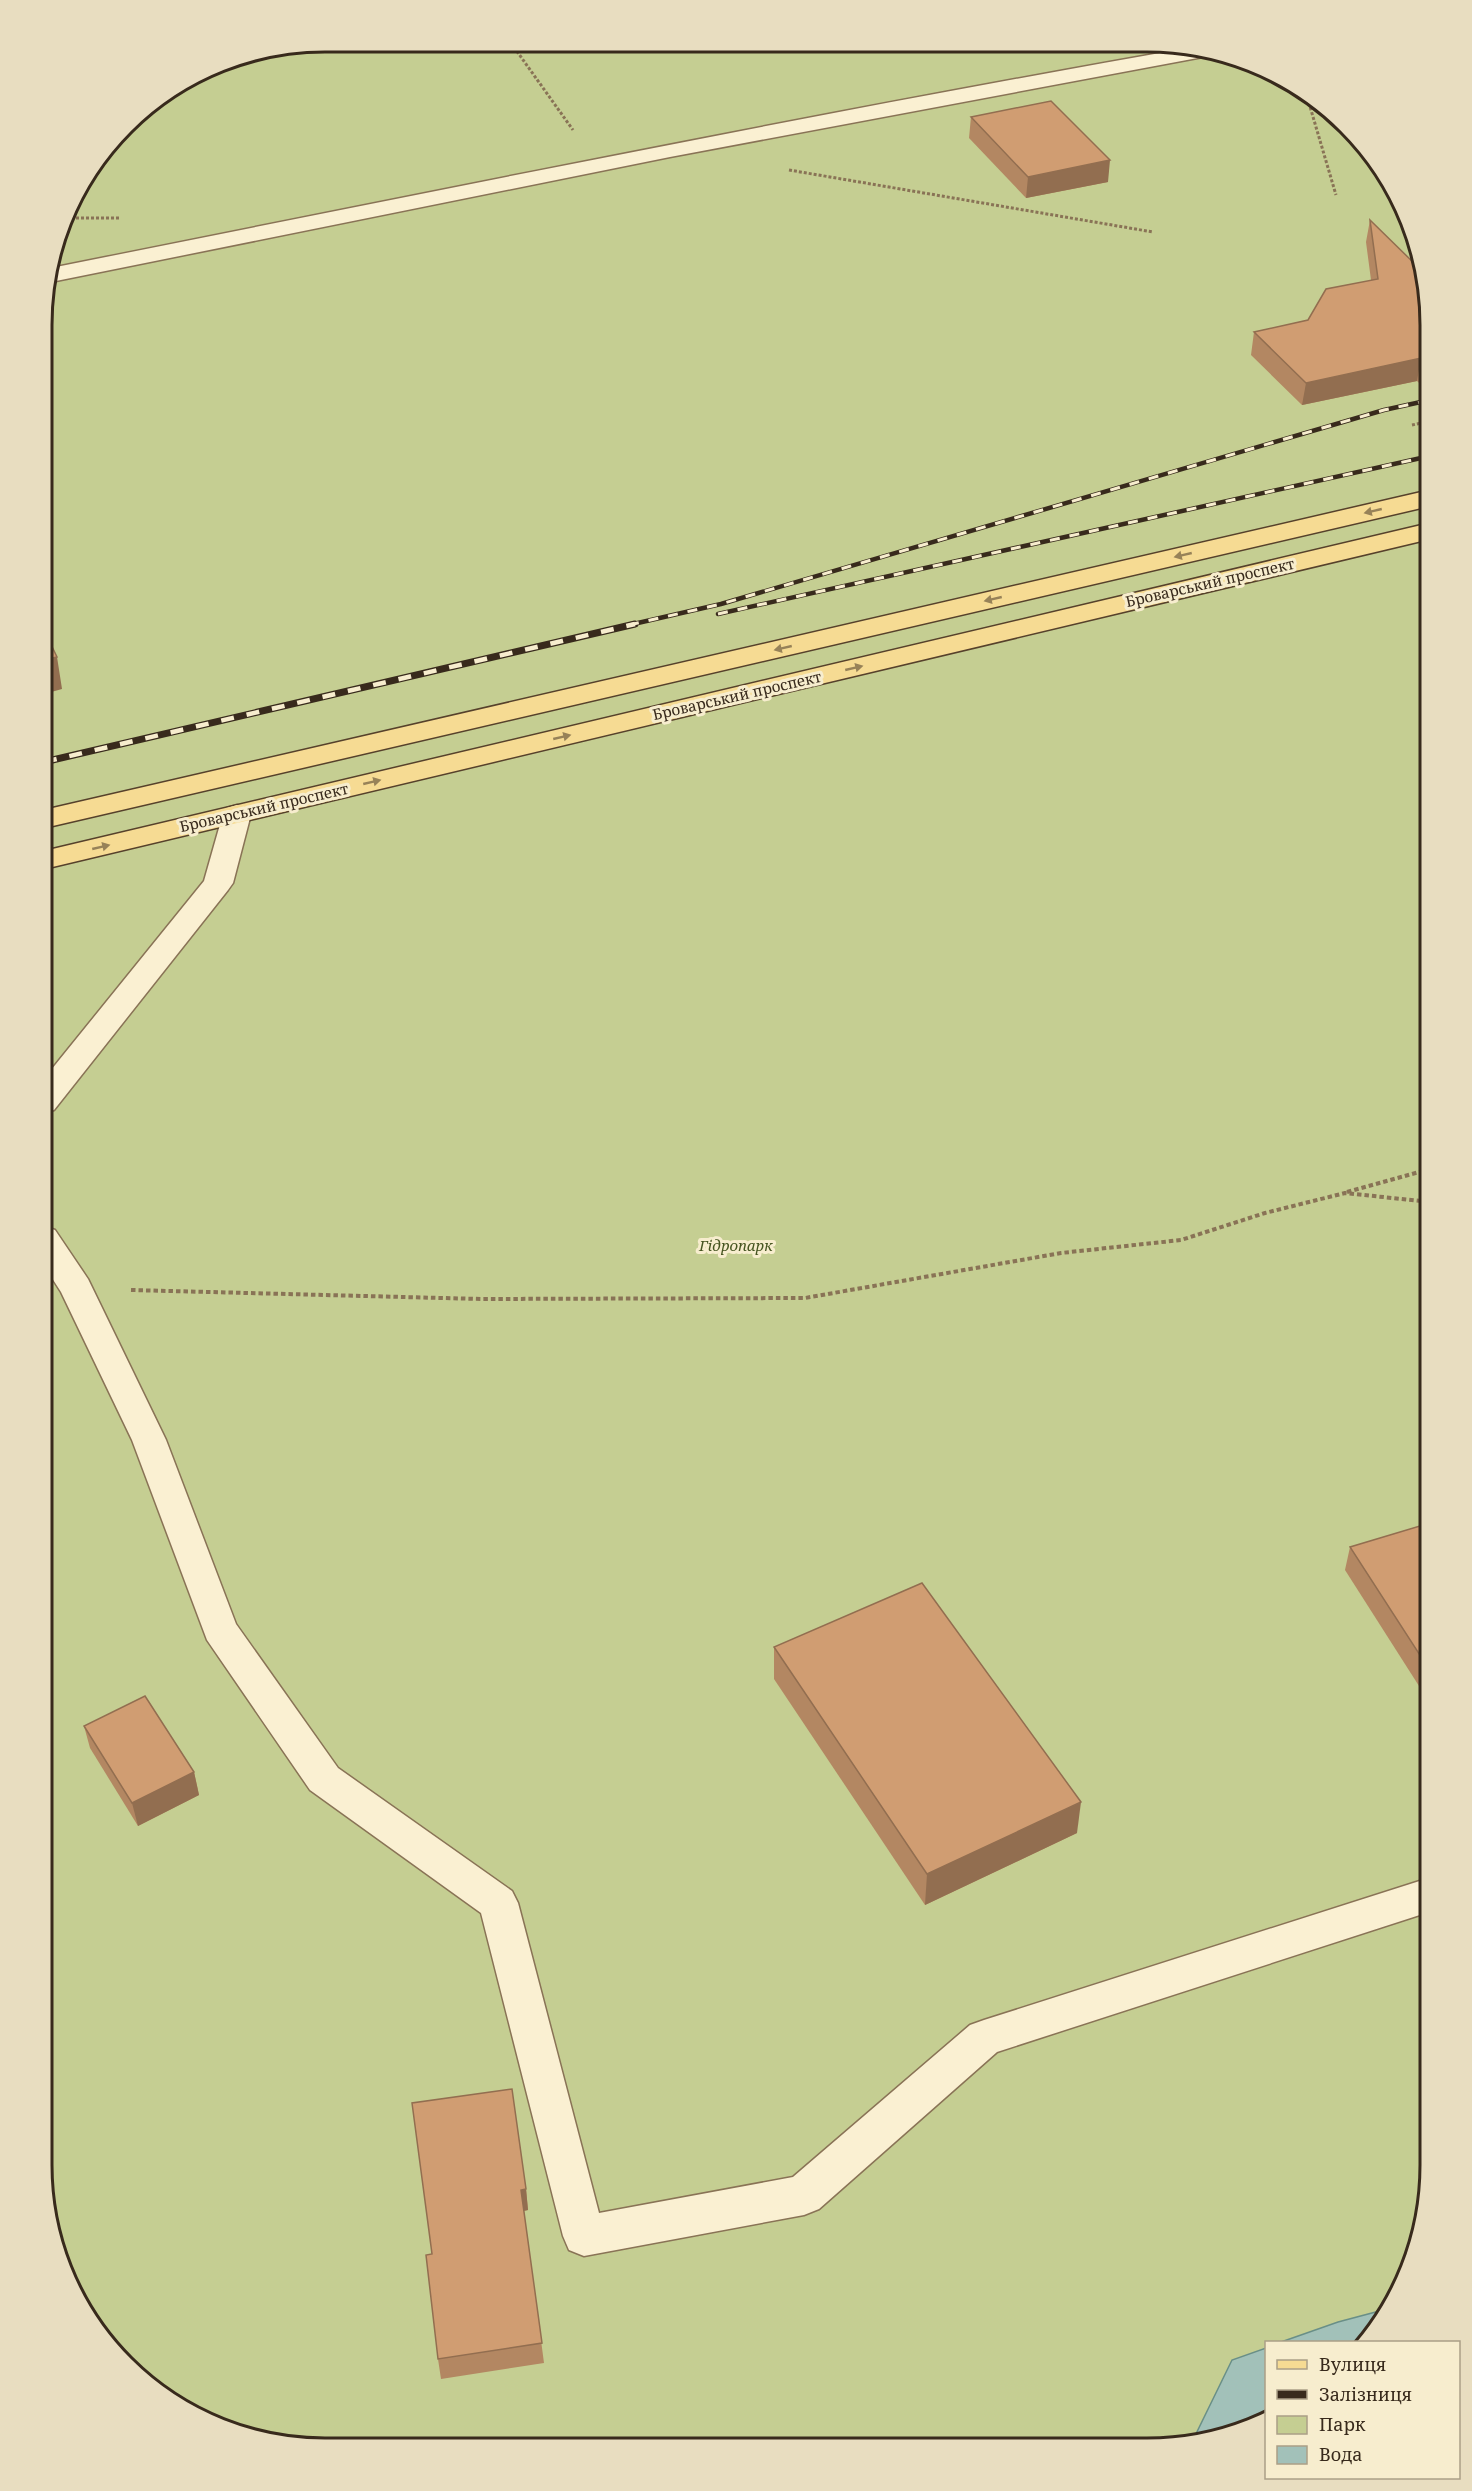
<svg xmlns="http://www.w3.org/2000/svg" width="1472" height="2491" font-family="'Noto Serif',serif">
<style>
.green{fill:#c5ce92}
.water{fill:#a2c1b9;stroke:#698f87;stroke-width:1.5}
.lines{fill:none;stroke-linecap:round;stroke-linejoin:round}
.lane-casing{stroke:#897356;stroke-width:3}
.primary-casing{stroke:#56412b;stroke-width:3}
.path-far1{stroke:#897356;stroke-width:3;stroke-dasharray:3 2;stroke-linecap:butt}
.path{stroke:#897356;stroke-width:4;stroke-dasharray:4.5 3;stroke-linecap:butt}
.lane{fill:#faf0d2;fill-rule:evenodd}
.primary{fill:#f6db93;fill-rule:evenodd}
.rail-far1-casing{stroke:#382a1c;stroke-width:4.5}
.rail-casing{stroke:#382a1c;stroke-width:7}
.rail-far1{stroke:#f7edce;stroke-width:3;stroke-dasharray:10;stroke-linecap:butt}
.rail{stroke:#f7edce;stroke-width:4.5;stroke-dasharray:13;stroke-linecap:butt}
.wall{fill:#b38762}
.shaded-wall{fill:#926e50}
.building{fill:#d09d72;stroke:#926e50;stroke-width:1.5}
.oneway{fill:#978258}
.labels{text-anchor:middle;stroke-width:6;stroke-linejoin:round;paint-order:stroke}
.street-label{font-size:15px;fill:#382a1c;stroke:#f7edce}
.park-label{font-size:15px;font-style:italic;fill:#465521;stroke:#f7edce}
.rim{fill:none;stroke:#382a1c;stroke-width:3}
</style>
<rect width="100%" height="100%" fill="#f0e3be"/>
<!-- green -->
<polygon class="green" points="326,42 1183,44 1255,64 1319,101 1372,153 1409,218 1430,326 1429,2184 1415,2257 1387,2309 1338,2322 1281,2342 1266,2342 1266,2348 1232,2360 1193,2440 1146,2449 289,2447 218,2428 153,2391 100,2338 63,2273 42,2165 44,289 71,200 138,113 218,63"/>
<!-- water -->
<g class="water">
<polygon points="1387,2309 1367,2342 1281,2342 1338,2322"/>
<polygon points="1266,2348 1266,2421 1254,2428 1193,2440 1232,2360"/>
</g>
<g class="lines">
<defs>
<g id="lane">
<path d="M1194,47L1219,54L670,157L46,283L51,268C431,192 812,114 1194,47Z"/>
<polygon points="237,805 247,808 251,814 233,883 228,890 54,1110 43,1113 43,1080 204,881 223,814 227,808"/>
<polygon points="43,1226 55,1230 88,1279 166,1440 236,1624 338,1768 512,1891 518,1903 599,2213 793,2177 970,2025 984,2020 1429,1878 1429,1912 997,2052 819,2209 804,2215 584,2256 569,2250 563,2236 481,1913 310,1790 207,1640 132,1440 61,1292 43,1264"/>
</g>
<g id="primary">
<polygon points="1430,490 1430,506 44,828 44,810"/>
<polygon points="1430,523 1430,539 44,869 44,851"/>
</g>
</defs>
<!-- lane casing -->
<use href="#lane" class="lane-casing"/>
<!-- primary casing -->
<use href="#primary" class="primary-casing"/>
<!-- path-far1 -->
<g class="path-far1">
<polyline points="511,43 573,130"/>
<polyline points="1306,93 1336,195"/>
<polyline points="789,170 1153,232"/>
<polyline points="66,218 119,218"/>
<polyline points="1412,425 1430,421"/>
<polyline points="1424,436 1430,435"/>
</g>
<!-- path -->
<g class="path">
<polyline points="1347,1192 1430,1169"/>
<polyline points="131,1290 481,1299 805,1298 1061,1253 1181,1240 1265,1213 1345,1193 1430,1202"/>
</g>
<!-- lane -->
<use href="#lane" class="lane"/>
<!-- primary -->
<use href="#primary" class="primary"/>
<defs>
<g id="rail-far1">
<polyline points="718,614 1430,456"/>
<polyline points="629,625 721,604 1384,410 1430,400"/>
</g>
<polyline id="rail" points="44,762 635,624"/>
</defs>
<!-- rail-far1 casing -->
<use href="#rail-far1" class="rail-far1-casing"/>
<!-- rail casing -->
<use href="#rail" class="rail-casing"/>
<!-- rail-far1 -->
<use href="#rail-far1" class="rail-far1"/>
<!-- rail -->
<use href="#rail" class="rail"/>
</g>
<!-- wall -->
<g class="wall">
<polygon points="971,117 1108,182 1026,198 969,138"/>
<polygon points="1370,220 1430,326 1430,393 1417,381 1302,405 1251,355 1254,332 1308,320 1371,280 1366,242"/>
<polygon points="1430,1523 1430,1682 1419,1686 1345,1570 1350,1547"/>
<polygon points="774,1647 1077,1833 925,1905 774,1679"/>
<polygon points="84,1726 194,1772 199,1795 138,1826 90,1748"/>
<polygon points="526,2189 528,2210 524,2211 544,2363 441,2379 438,2359 432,2254"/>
</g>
<!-- shaded-wall -->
<g class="shaded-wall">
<polygon points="1110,160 1108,182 1026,198 1028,177"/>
<polygon points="1421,358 1417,381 1302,405 1306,383"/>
<polygon points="57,657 62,689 44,694 44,660"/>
<polygon points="1430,1662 1430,1682 1419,1686 1425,1663"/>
<polygon points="194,1772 199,1795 138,1826 132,1803"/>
<polygon points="1081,1802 1077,1833 925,1905 927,1874"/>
<polygon points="526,2189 528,2210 523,2211 521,2190"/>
</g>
<!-- building -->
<g class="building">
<polygon points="1051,101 1110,160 1028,177 971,117"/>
<polygon points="1370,220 1418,267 1430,326 1430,367 1421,358 1306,383 1254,332 1308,320 1326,289 1378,279"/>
<polygon points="44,630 57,657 44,660"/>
<polygon points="1430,1523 1430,1662 1425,1663 1350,1547"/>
<polygon points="922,1583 1081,1802 927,1874 774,1647"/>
<polygon points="145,1696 194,1772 132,1803 84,1726"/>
<polygon points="512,2089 526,2189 521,2190 542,2343 438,2359 426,2255 432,2254 412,2103"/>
</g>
<!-- one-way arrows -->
<defs><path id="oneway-solid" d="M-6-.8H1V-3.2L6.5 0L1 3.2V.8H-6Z" transform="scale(1.5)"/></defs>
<g class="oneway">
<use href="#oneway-solid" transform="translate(1373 511) rotate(167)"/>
<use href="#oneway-solid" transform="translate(1183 555) rotate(167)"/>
<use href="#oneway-solid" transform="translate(993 599) rotate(167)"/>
<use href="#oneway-solid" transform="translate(783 648) rotate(167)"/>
<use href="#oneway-solid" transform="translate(854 668) rotate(-13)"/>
<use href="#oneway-solid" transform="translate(562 737) rotate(-13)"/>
<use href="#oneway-solid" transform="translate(372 782) rotate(-13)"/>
<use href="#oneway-solid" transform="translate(101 847) rotate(-13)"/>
</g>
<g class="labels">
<!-- street labels -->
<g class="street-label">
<text transform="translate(1210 583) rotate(-13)" y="5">Броварський проспект</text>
<text transform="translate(737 696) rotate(-13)" y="5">Броварський проспект</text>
<text transform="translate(264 808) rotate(-13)" y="5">Броварський проспект</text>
</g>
<!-- park labels -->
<g class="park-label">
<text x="736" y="1251">Гідропарк</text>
</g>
</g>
<!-- crop -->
<path d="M0 0H1472V2491H0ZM325 52H1147A273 273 0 0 1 1420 325V2165A273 273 0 0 1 1147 2438H325A273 273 0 0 1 52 2165V325A273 273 0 0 1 325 52Z" fill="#e8ddc0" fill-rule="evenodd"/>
<path class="rim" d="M325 52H1147A273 273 0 0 1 1420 325V2165A273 273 0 0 1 1147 2438H325A273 273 0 0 1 52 2165V325A273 273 0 0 1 325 52Z"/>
<!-- legend -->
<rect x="1265" y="2341" width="195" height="138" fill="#f7edce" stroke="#ab9f87" stroke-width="1.5"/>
<rect x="1277" y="2360" width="30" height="9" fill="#f6db93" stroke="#ab9f87" stroke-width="1.5"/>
<text x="1319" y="2371" font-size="18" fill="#382a1c">Вулиця</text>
<rect x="1277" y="2390" width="30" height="9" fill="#382a1c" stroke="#ab9f87" stroke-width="1.5"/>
<text x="1319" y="2401" font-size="18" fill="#382a1c">Залізниця</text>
<rect x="1277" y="2416" width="30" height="18" fill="#c5ce92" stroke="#ab9f87" stroke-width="1.5"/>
<text x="1319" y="2431" font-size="18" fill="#382a1c">Парк</text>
<rect x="1277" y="2446" width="30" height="18" fill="#a2c1b9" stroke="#ab9f87" stroke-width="1.5"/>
<text x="1319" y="2461" font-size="18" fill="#382a1c">Вода</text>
</svg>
